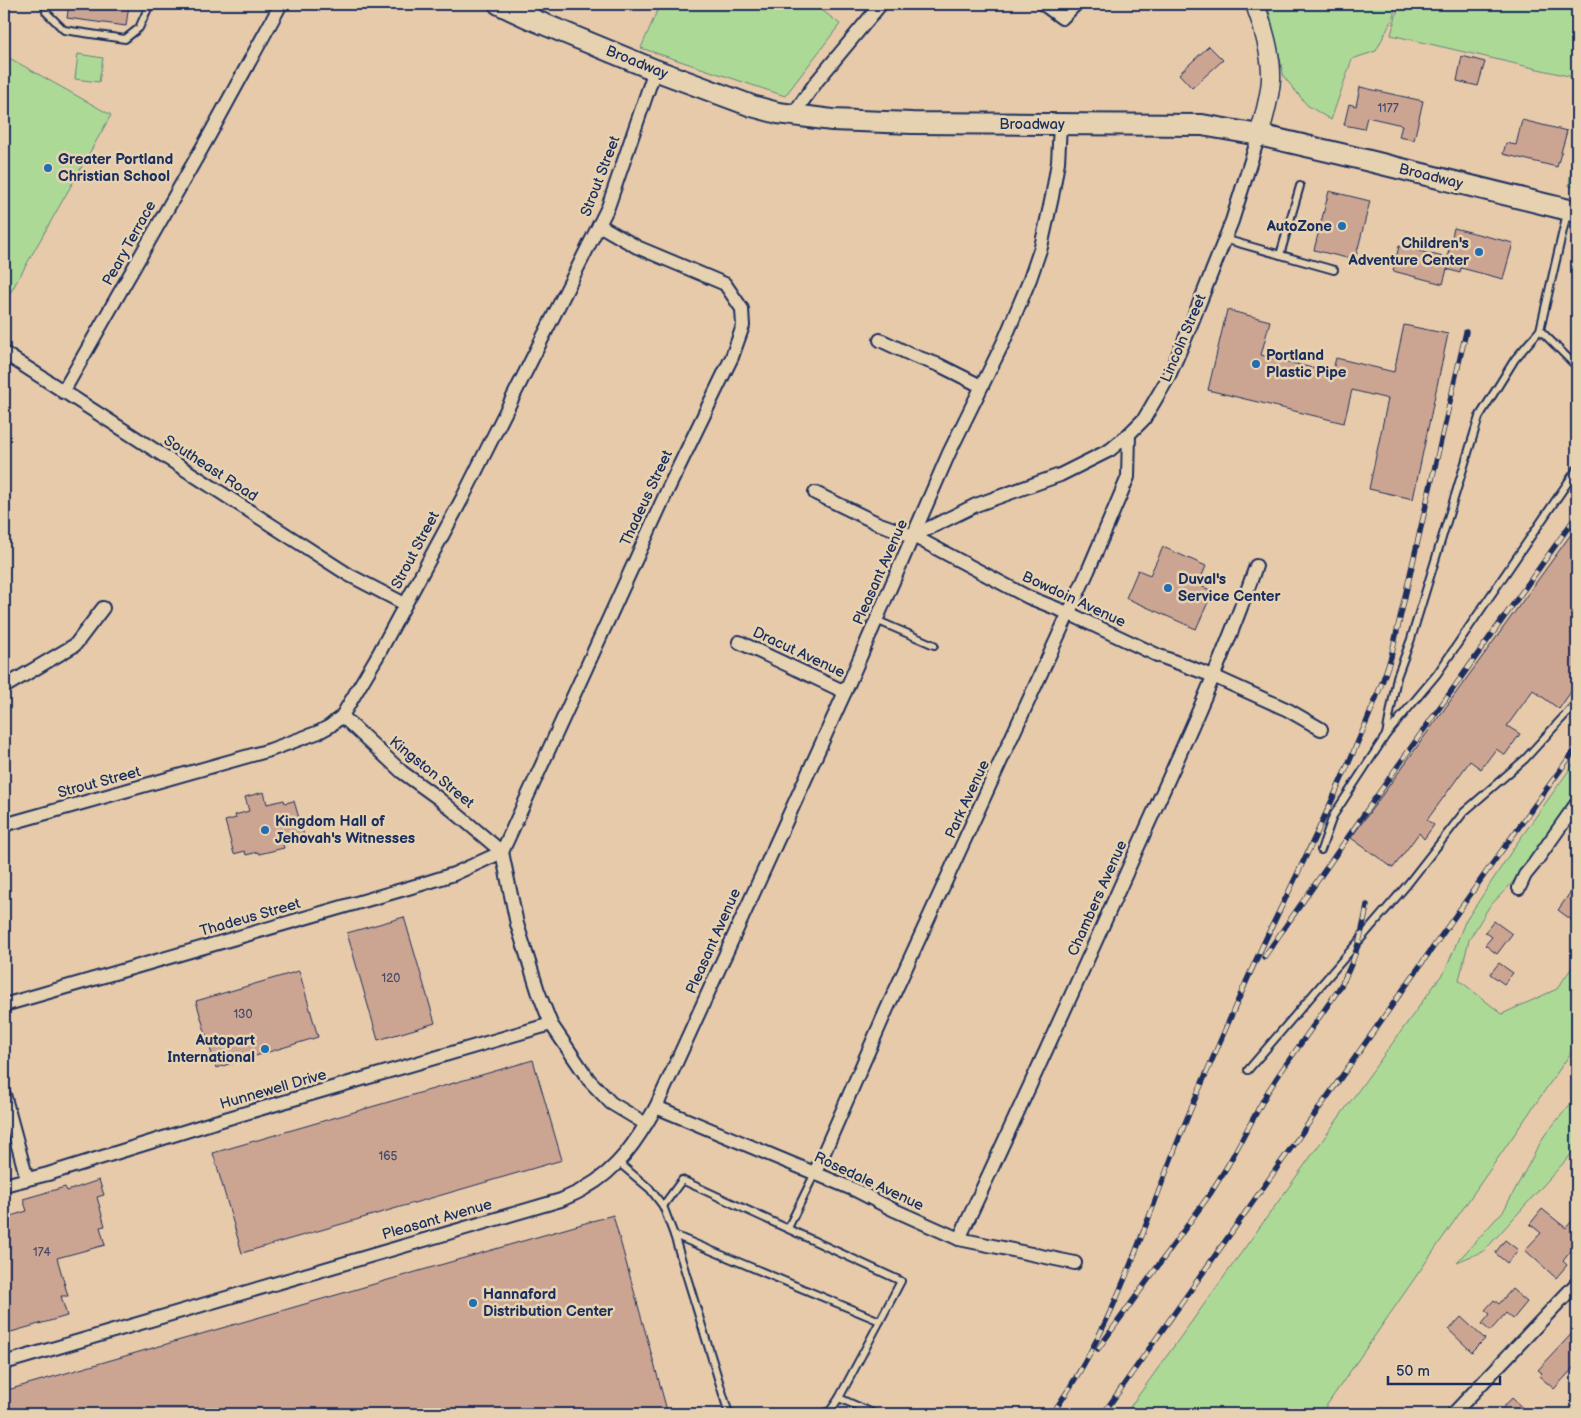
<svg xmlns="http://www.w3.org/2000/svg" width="1581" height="1418" font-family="'Balsamiq Sans',sans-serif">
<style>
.green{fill:#add997;stroke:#64847a}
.building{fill:#cca492;stroke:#1b2f5e}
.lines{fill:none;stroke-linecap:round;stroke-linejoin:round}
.lane-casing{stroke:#1b2f5e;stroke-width:10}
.street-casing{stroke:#1b2f5e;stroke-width:16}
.secondary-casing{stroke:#1b2f5e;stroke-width:21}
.primary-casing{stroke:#1b2f5e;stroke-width:24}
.lane{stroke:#e6d2b1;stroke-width:6}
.street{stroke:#e6d2b1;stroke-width:12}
.secondary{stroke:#e6d2b1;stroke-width:18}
.primary{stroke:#e6d2b1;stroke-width:20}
.rail-casing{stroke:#1b2f5e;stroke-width:5.5}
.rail{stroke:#e6d2b1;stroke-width:4;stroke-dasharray:11;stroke-linecap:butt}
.poi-dot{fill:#1f6fb2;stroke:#e6d2b1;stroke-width:2}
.labels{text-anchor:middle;stroke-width:5;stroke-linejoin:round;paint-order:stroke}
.number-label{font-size:12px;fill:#474c6b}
.street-label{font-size:15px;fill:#1b2f5e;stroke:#e6d2b1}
.poi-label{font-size:15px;font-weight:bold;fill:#1b2f5e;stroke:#e6d2b1;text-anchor:start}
</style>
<rect width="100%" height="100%" fill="#e7caaa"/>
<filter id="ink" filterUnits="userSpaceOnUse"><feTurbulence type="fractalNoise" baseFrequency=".02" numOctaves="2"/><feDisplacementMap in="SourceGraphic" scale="10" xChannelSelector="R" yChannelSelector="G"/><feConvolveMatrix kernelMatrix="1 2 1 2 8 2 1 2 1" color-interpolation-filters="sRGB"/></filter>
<g filter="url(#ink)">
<!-- green -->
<g class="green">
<polygon points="660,4 814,4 840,24 785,96 641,48"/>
<polygon points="1272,4 1396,4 1393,18 1376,51 1352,59 1331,120 1307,105 1284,77 1268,6"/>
<polygon points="1399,4 1577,4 1577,78 1391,35"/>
<polygon points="78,54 103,58 99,82 75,79"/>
<polygon points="4,55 111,115 4,304"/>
<polygon points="1577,115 1577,187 1569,186"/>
<polygon points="1577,300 1577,343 1571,341"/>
<polygon points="1577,759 1577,793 1512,883 1489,907 1469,940 1459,980 1502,1014 1557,989 1577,960 1577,1044 1322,1412 1324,1414 1125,1414 1446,969 1465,922 1517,843"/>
<polygon points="1577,1096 1577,1148 1484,1251 1457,1262 1504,1210 1544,1136"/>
</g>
<!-- building -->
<g class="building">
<polygon points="69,4 129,4 126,26 67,18"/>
<polygon points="1209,46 1223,60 1192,88 1179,74"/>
<polygon points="1462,56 1485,62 1478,86 1457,81"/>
<polygon points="1360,87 1423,101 1414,140 1399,137 1402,125 1367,117 1364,129 1344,125 1349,104 1356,106"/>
<polygon points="1522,120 1567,131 1557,167 1503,154 1506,143 1516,145"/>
<polygon points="1329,191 1370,201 1355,260 1314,250"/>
<polygon points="1454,228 1513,243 1503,279 1461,268 1460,273 1447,269 1443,284 1393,271 1399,246 1447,258"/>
<polygon points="1227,310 1270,321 1261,355 1332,373 1336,358 1394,372 1404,325 1448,334 1413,499 1369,489 1388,399 1352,390 1344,423 1208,390"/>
<polygon points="1577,526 1577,683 1559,709 1533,690 1507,726 1520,734 1505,755 1496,749 1481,769 1470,761 1427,820 1434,825 1424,839 1419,833 1393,868 1351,838"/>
<polygon points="1163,547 1206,566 1198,585 1213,591 1196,629 1126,598 1138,570 1150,575"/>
<polygon points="264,792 267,804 284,800 285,803 294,801 305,839 283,845 284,848 259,854 258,852 246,855 245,851 234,854 225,821 236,818 235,815 249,811 245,797"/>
<polygon points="1577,883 1577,924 1558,910"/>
<polygon points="404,917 435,1023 378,1040 347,933"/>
<polygon points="1494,921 1512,934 1497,954 1485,945 1492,937 1485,932"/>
<polygon points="1499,963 1513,973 1504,984 1490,974"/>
<polygon points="299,971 318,1037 216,1068 196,1001"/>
<polygon points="533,1060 562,1160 242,1253 213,1153"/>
<polygon points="99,1180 104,1195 97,1197 105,1226 100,1227 105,1245 57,1258 68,1296 61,1296 67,1316 4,1334 4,1218 27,1211 23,1199 65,1187 67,1191"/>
<polygon points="1542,1209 1566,1228 1577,1215 1577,1243 1563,1261 1567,1265 1556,1278 1525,1250 1541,1233 1530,1224"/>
<polygon points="613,1215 668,1414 4,1414 4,1391"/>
<polygon points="1505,1240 1518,1250 1507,1263 1495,1253"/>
<polygon points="1512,1289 1527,1302 1513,1319 1506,1313 1490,1331 1482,1324 1490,1314 1485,1310 1494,1300 1499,1304"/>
<polygon points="1461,1317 1485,1339 1472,1352 1449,1330"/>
<polygon points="1577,1328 1577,1364 1554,1389 1539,1376 1542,1373 1538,1370"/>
<polygon points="1512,1398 1529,1414 1497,1414"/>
</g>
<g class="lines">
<defs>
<g id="lane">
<polyline points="47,4 46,12 64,30 125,39 139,28 150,4"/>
<polyline points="1224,239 1334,270"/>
<polyline points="1280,255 1300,186"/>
<polyline points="1540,330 1577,367"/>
<polyline points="876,620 934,645"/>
<polyline points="1386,735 1397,677 1411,639 1479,417 1515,359 1540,330 1567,213"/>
<polyline points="1321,850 1333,816 1386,735 1437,674 1577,469"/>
<polyline points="1248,1070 1407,885 1464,812 1525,759 1577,702"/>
<polyline points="618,1162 650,1189 663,1206 674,1235 729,1414"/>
<polyline points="663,1206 682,1180 901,1281 880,1321 674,1235"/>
<polyline points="788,1228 815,1173"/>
<polyline points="839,1398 875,1414"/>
<polyline points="820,1414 830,1411 839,1398 880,1321"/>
</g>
<g id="street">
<polyline points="1043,4 1062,18 1076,4"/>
<polyline points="529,18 534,4"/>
<polyline points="792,116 817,81 881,4"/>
<polyline points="880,340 914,356 939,365 981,386"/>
<polyline points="4,353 349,575 405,604"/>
<polyline points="63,392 210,134 281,4"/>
<polyline points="815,493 877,523 913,536 1028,597 1068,613 1157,655 1213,676 1288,710 1321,729"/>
<polyline points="913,536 976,505 1060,475 1110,450 1129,434 1144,419 1168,378 1188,332 1232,221 1259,135"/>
<polyline points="739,642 845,692"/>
<polyline points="4,687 75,645 103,608"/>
<polyline points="342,716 402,772 438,798 502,852 517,924 538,991 551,1024 589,1080 611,1103 646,1124"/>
<polyline points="4,825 270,750 319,732 330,726 342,716 378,655 463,497 608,207 655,70"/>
<polyline points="1519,888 1525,875 1534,864 1577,803"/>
<polyline points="4,1005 422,884 454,874 502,852 668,489 732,357 743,326 742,309 725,284 637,247 599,225"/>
<polyline points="4,1094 27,1179"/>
<polyline points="656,1107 855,1190 892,1209 959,1239 1075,1263"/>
<polyline points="815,1173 886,1011 1088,571 1128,477 1129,434"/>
<polyline points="4,1185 48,1174 215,1122 551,1024"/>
<path d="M959,1239C1018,1112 1076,986 1133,858C1176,762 1221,666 1256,566"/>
<path d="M4,1363L561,1200C569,1196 578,1193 585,1188C618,1170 638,1139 656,1107L845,692L949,453L1004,341L1030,279L1041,247L1052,197L1058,162L1060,125"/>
<polyline points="1453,1414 1577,1283"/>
</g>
<path id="secondary" d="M1255,4C1263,25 1272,57 1271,79C1270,98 1264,117 1259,135"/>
<polyline id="primary" points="499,4 529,18 655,70 752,106 778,113 832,120 912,123 1202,125 1259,135 1341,154 1577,212"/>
</defs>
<!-- lane casing -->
<use href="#lane" class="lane-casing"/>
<!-- street casing -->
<use href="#street" class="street-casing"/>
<!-- secondary casing -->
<use href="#secondary" class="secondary-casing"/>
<!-- primary casing -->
<use href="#primary" class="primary-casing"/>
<!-- lane -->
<use href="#lane" class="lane"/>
<!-- street -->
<use href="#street" class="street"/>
<!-- secondary -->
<use href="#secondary" class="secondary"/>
<!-- primary -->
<use href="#primary" class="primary"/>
<defs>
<g id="rail">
<polyline points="1264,957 1395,770 1577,515"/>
<path d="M1098,1349L1210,1194L1228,1165L1267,1093L1280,1073L1337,992C1354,965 1362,936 1367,905"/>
<path d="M1052,1414C1122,1317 1151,1200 1198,1092C1223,1036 1246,979 1273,924C1302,865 1330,807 1356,746C1369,717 1381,687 1391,657L1466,332"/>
<polyline points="1103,1414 1487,871 1577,747"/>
</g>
</defs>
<!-- rail casing -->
<use href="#rail" class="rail-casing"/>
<!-- rail -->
<use href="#rail" class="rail"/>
</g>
</g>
<!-- markers -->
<g class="poi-dot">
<circle cx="48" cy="168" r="5"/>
<circle cx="1342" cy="226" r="5"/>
<circle cx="1479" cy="252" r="5"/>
<circle cx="1256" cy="364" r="5"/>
<circle cx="1168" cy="588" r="5"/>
<circle cx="265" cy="830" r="5"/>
<circle cx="265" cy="1049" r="5"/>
<circle cx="473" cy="1303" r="5"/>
</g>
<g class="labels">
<!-- number labels -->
<g class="number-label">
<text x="1388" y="112">1177</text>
<text x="391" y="982">120</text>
<text x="243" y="1018">130</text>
<text x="388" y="1160">165</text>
<text x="42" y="1256">174</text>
</g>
<!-- street labels -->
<g class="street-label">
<text transform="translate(637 62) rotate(22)" y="5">Broadway</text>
<text x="1032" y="129">Broadway</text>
<text transform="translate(600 176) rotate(-69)" y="5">Strout Street</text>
<text transform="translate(1431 176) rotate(14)" y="5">Broadway</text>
<text transform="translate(129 243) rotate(-61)" y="5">Peary Terrace</text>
<text transform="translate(1183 338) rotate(-67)" y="5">Lincoln Street</text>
<text transform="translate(211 468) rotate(33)" y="5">Southeast Road</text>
<text transform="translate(646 498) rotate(-65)" y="5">Thadeus Street</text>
<text transform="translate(415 550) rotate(-62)" y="5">Strout Street</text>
<text transform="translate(880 572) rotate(-66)" y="5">Pleasant Avenue</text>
<text transform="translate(1074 599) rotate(25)" y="5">Bowdoin Avenue</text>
<text transform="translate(799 652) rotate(25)" y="5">Dracut Avenue</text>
<text transform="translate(432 772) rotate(39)" y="5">Kingston Street</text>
<text transform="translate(99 782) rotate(-15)" y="5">Strout Street</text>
<text transform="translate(967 799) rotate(-65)" y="5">Park Avenue</text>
<text transform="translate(1097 898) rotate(-66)" y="5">Chambers Avenue</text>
<text transform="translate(250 917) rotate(-16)" y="5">Thadeus Street</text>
<text transform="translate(713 941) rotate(-66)" y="5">Pleasant Avenue</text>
<text transform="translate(273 1089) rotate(-16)" y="5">Hunnewell Drive</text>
<text transform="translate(869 1181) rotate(25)" y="5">Rosedale Avenue</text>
<text transform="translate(437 1219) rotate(-16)" y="5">Pleasant Avenue</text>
</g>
<!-- poi labels -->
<g class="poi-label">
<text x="58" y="164">Greater Portland<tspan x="58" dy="17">Christian School</tspan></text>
<text x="1332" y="231" text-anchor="end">AutoZone</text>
<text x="1469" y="248" text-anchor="end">Children's<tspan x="1469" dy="17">Adventure Center</tspan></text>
<text x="1266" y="360">Portland<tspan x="1266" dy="17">Plastic Pipe</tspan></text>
<text x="1178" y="584">Duval's<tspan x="1178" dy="17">Service Center</tspan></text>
<text x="275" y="826">Kingdom Hall of<tspan x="275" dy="17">Jehovah's Witnesses</tspan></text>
<text x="255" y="1045" text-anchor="end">Autopart<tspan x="255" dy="17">International</tspan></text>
<text x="483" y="1299">Hannaford<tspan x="483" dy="17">Distribution Center</tspan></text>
</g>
</g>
<!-- margin -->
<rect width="1581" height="1418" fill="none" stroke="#e6d2b1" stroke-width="20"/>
<rect x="10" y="10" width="1561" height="1398" fill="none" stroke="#1b2f5e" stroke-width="2" filter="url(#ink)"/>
<!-- scale -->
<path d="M1388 1376v8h112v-8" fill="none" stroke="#1b2f5e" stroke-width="2.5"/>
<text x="1396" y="1376" font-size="15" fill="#1b2f5e" stroke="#e6d2b1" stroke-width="4" paint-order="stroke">50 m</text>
</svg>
